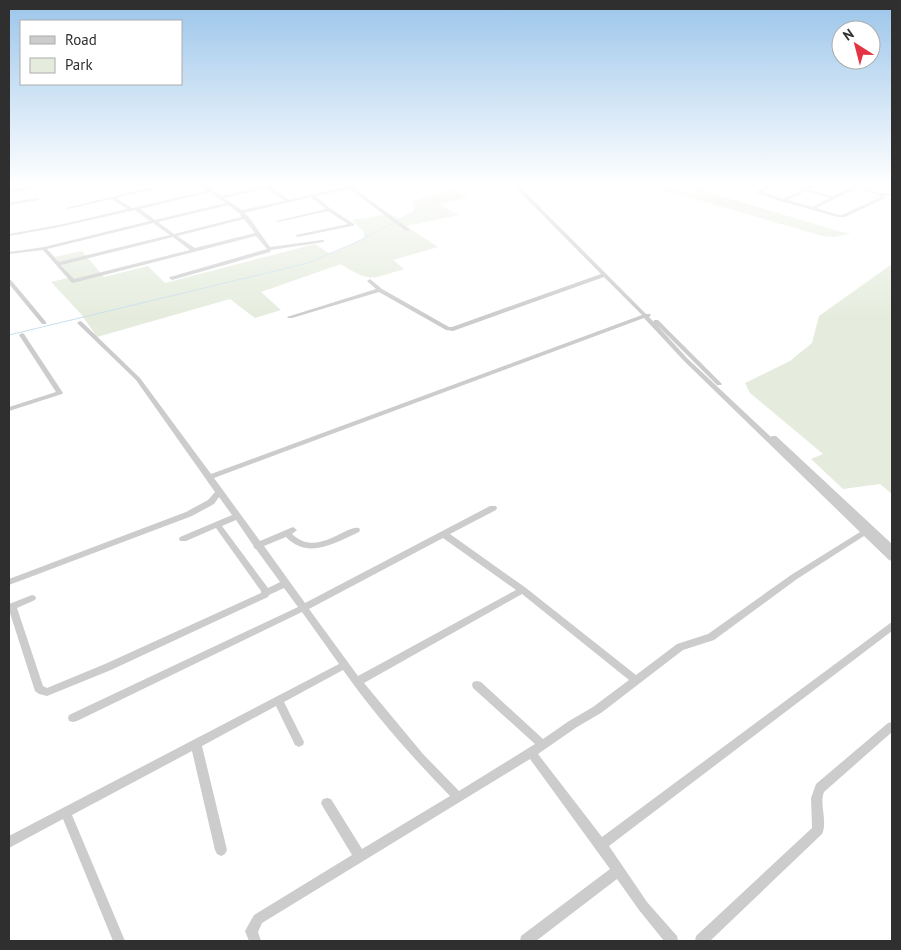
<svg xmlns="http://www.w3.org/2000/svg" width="901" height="950" font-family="'PT Sans',sans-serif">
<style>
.green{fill:#e5ecdd}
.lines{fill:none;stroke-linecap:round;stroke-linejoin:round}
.stream{stroke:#c9dfec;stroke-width:1}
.minor{fill:#ccc;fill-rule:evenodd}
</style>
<rect width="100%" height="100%" fill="#fff"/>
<!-- green -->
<g class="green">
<polygon points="645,185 665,185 688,193 708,192 845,233 852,233 835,237 823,236"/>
<path d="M451,189L469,197L439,204L459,215L406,226L438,247L393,260L404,269C372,278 371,284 341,264L261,292L281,310L255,318L230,299L97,337L81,314L51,282L72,277L55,257L82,251L104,277L148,266L165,283L315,244L330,254L364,238V232L352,220L390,214L401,219L414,211L413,201Z"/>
<polygon points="892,264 892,494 880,484 843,489 811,459 823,454 750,393 745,383 790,361 812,343 819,316"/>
</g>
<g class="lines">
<!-- stream -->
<polyline class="stream" points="9,335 308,263 361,240 441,197 467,185"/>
<!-- minor -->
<g class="minor">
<polygon points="81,185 89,185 76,189 74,188"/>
<path d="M150,185H155L158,188L116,198L132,208L207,191L200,185H205L222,196L269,185H278L271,187L289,200L350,186L362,185L354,188L410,230L406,231L350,189L315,196L331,209L354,224V226H352L298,237L296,236V235L348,224L328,211L278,222L276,221L326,209L311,197L244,213L248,216L270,247L322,240H324V242L271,250L270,252L172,280L169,278L170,277L267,249L256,236L73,283L71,282L43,250L9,254V252L44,247L150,221L135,210L59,227L9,236V234L59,225L127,209L112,199L68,209L66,208L153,187ZM266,188L285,201L242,210L224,198ZM210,192L226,203L155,220L140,209ZM228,205L239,213L242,217L174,234L158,222ZM244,219L255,233L195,248L177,236ZM153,223L170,235L59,262L47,249ZM173,237L190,250L74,279L61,265Z"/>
<path d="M513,185H518L646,314H650L651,315L649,317L654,322V320H658L722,384L721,385H717L656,324L687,358L771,437L772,436H776L892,544V552L890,551L892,553V561L889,560L864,536L797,579L714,640L683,650L601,713L577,727L538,754L602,837L889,624L892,622V631L609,846L647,902L677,936L678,941H664L639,910L617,879L536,941H520L521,936L610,869L530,759L262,923L258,932L261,941H249L245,931L254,915L352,855L323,807L321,803L323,799L327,798L331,799L362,849L450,796C412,757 375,715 343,670L284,702L304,742L303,745L299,747L295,745L276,706L202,746L227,850L225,854L221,856L217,854L215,850L192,751L72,815L125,941H113L63,819L9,848V836L339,664L302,612L77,721L73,722L69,721L68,718L69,715L298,607L284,588L269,595L268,597L111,670L47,696L39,694L35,691L9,610V604L32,595L35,596L36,598L35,600L17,608L43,686L47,688L105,664L261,593V591L216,528L186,541H180L179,539L180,537L232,515L219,497L214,504L192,516L9,585V579L186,512L208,500L215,492L136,380L77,323L80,321L82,322L140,378L211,474L642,315L604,277L453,331L446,330L379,292L292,318H288L287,317L376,289L367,281L370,279L382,289L449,327H452L601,274ZM644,318L683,360L860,532L791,575L708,634L677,644L636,675L526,588L450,534L496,510L497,508L496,506H490L305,603L264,546L286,537C308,560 335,543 359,532L360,530L359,528C353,527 349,530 344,532C326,541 309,550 292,534L297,530L293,527L260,541L214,478ZM236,520L253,545L254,548L256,549L280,582L268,588L222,526ZM443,538L516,590L358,676L309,609ZM522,594L629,680L593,707L569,721L543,739L481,682L477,681L473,682L472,685L473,688L535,744L459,791L423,754L364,683Z"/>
<path d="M676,185C684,185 696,190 700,189C706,189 710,185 716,185L700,192Z"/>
<path d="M769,185H775L762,192L783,199L812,185H818L809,190L833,196L852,187L851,185L881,193L892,194V196H884L885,198L845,217H838L784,202H780V201L757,193V191ZM857,188L879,195L881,197L842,215H838L816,208ZM806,191L830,198L812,207L788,200Z"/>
<polygon points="878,185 885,185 892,188 892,190"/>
<polygon points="29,187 30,187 30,189 9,192 9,190"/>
<polygon points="37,198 39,198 39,200 9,205 9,203"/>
<polygon points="9,279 11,280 46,322 46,324 42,324 9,284"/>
<polygon points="22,333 24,334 63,393 62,394 9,411 9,407 56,392 19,335"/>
<path d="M892,722V732L824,792C819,805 828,821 822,834L710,941H695L696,936L812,828L811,798L816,784L888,723Z"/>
</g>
</g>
<!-- sky -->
<linearGradient id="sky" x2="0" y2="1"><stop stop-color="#9bc5ea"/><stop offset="0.58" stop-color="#fff"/><stop offset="1" stop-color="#fff" stop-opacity="0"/></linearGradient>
<rect width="901" height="318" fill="url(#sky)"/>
<!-- border -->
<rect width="901" height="950" fill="none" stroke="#2f2f2f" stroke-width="20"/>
<!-- legend -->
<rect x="20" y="20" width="162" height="65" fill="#ffffff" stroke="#acacac"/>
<rect x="30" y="36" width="25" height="8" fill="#cccccc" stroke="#acacac"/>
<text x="65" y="45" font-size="15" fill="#2f2f2f">Road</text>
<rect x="30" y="58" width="25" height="15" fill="#e5ecdd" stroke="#acacac"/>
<text x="65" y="70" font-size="15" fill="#2f2f2f">Park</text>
<!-- north arrow -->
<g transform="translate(856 45) rotate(324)"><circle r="24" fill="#ffffff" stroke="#acacac"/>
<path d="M0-4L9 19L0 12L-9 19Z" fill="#e43343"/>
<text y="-8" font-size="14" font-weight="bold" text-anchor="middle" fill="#2f2f2f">N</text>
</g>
</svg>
